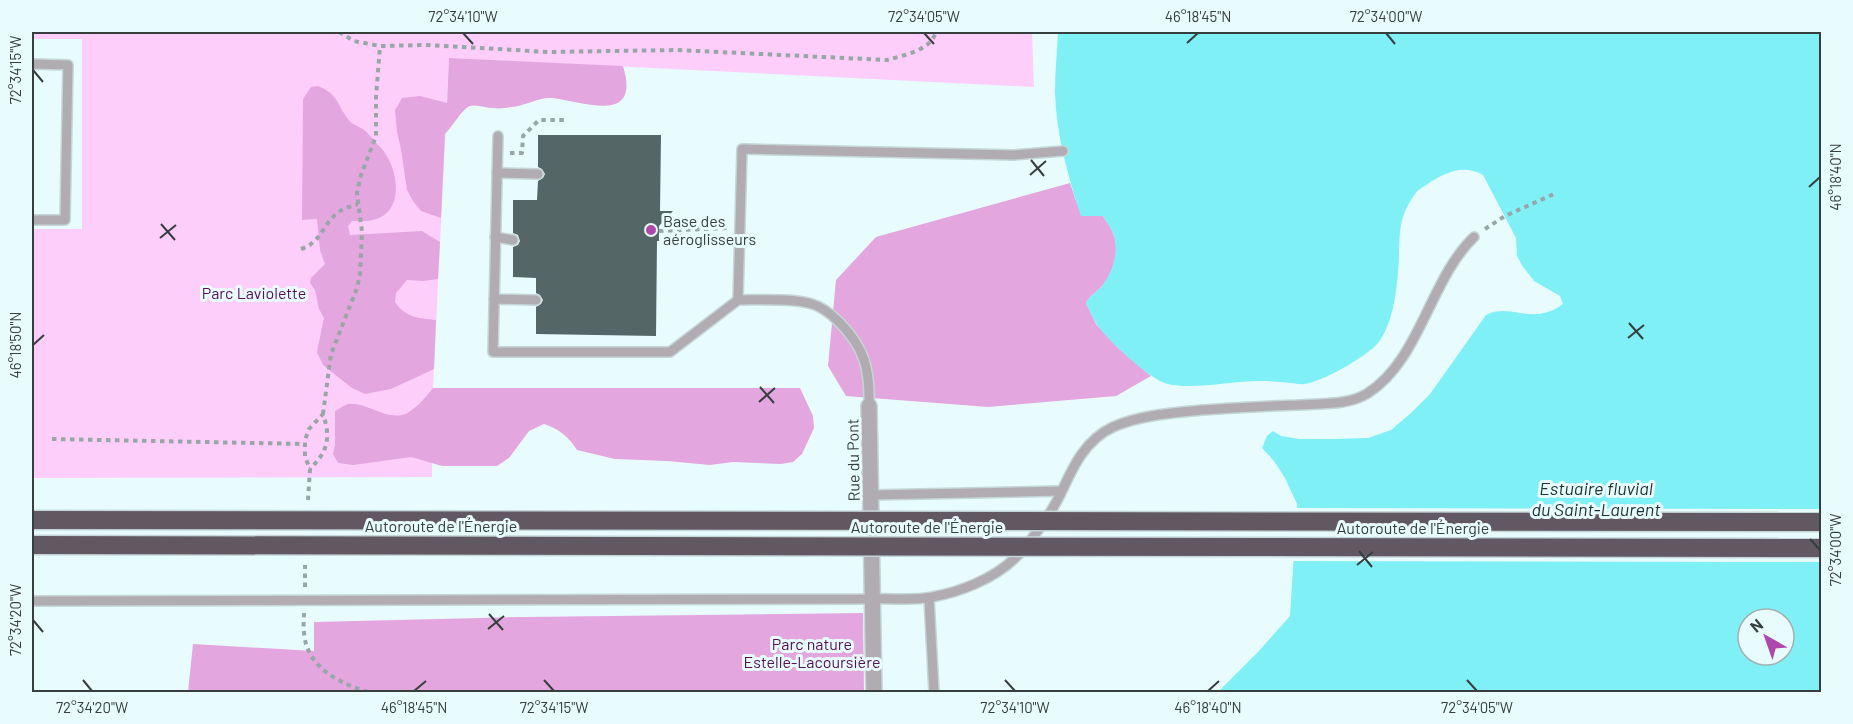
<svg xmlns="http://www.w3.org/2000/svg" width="1853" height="724" font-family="Barlow,sans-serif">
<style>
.green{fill:#fecefb}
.forest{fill:#e3a6df}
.water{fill:#80f0f7;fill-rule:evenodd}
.pier{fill:#e9fcfd}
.building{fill:#566}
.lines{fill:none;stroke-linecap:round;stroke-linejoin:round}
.lane-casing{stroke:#c5d6d7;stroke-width:12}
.street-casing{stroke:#c5d6d7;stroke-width:18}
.path{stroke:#98a6a7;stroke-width:4;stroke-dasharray:4.5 4.5;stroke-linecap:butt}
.lane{stroke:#b1acb1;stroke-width:9}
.street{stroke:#b1acb1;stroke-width:15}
.highway-bridge-casing{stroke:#c5d6d7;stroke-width:21;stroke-linecap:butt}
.highway-bridge{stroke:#625861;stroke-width:18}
.ticks{fill:none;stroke:#363e3e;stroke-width:2}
.poi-dot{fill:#ae48ac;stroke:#e9fcfd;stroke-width:2}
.labels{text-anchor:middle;stroke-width:6;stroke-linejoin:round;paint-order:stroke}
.poi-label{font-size:16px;fill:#363e3e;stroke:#e9fcfd;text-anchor:start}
.park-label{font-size:16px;fill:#560f56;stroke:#e9fcfd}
.street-label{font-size:16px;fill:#363e3e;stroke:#e9fcfd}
.water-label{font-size:18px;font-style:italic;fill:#1e3234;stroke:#e9fcfd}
.neatline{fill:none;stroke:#363e3e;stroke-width:2}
.ticks-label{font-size:15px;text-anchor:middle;fill:#363e3e}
</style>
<rect width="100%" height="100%" fill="#e9fcfd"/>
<!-- green -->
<polygon class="green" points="32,32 1032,32 1034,87 449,58 433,388 432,477 32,478 32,229 82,229 82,39 32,39"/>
<!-- forest -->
<g class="forest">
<path d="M449,58L623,66C641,125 585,102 552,98C539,97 525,106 511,107C506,108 499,109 493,108C485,108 477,104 470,106C462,109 453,126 445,134L441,218L421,211L413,201L407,190L401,149L397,132L395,110L402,98L420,96L447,103Z"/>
<path d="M318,86C339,95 336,103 348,119C351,124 358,126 363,129C370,135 376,143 382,149C397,167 405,206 379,218C371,222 360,221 352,221L348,226L350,235L422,231L440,242L438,279L423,281L407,280L396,293L395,302C406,318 418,318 436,320L434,369L391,389L365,394L352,388L323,365L317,352L324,318L319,309L315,290L310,283L311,278L325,264L320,250L317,219L302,220L303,99L311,87Z"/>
<path d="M1070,183L1081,215L1103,216C1106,221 1111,227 1113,233C1120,250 1114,272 1102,286C1096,293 1090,295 1086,303L1096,324L1118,348L1151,376L1116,396L988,407L846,396L828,366L836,280L876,237Z"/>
<path d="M433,388H800L813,416L814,428L802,454L793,462L781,464L733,462L710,465L667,461L615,459L577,450C568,436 559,429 544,424L529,431L509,458L497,466H442L411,457L353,465L338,463L333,454L335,445V411C339,409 344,405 348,404C369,402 389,424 409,412C418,406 426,397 433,388Z"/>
<polygon points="863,613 864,692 188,692 193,644 314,651 314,622 523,617"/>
</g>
<!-- water -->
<path class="water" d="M1058,32H1821V692H1218L1258,652L1290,616L1297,504L1285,478L1274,461L1262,448L1267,436L1273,431L1281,436L1299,439H1332L1368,438L1391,430L1412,412L1430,394L1486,315C1511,302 1532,327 1563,304L1560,296L1534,281L1523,267L1517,256L1516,238L1483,175C1463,164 1447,172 1429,183C1424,187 1418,189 1415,194C1398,218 1400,232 1399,259C1397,286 1395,319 1379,342C1369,355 1321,383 1304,384C1300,385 1295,383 1291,383C1280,382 1269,381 1259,381C1232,381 1193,390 1168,384C1151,381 1105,338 1096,323C1092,317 1089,309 1086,303C1090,295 1097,292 1102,286C1113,272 1120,250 1113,233C1111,227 1106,222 1103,216H1081C1068,176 1056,134 1055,92C1055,72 1057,52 1058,32ZM1748,619H1784V655H1748Z"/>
<!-- pier -->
<polygon class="pier" points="1293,508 1821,509 1821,562 1290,561"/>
<!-- building -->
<polygon class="building" points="538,135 661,135 660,211 673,211 659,226 659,241 657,241 656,336 536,334 536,307 541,304 543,300 540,295 536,293 536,278 513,277 513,247 518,245 520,241 518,235 513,233 513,200 537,200 538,181 543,178 545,174 542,169 538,167"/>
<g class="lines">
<defs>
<g id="lane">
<polyline points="32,64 68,65 65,220 32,220"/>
<polyline points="498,136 493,352 670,352 738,300"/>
<polyline points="497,173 538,174"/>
<polyline points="495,237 513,240"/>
<polyline points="494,299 536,300"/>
<path d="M869,406C870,370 865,348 839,322C831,314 823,307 812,304C794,298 758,300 738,300L742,149L1014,155L1063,151"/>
<polyline points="871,495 1061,491"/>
<polyline points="929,598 934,692"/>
<path d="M32,601L873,599C892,598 913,601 932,597C960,592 993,579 1014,559C1029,545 1052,512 1061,493C1073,467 1085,440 1113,427C1140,415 1173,413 1202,410C1234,408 1265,406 1297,405C1320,403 1348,406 1368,393C1420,360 1430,279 1474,237"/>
</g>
<polyline id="street" points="869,406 874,692"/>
</defs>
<!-- lane casing -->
<use href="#lane" class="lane-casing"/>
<!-- street casing -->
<use href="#street" class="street-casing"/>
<!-- path -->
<g class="path">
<path d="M339,32L354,41L380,46L426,45L549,52L677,50L887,60C904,55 930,51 936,32"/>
<polyline points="510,153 522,153 523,136 539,120 565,120"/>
<polyline points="1485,229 1505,216 1554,194"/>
<polyline points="659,231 727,228"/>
<path d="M301,249C320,243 322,227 335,215C342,208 350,207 358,204"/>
<polyline points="323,414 331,354 357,288 360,274 362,232 357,193 361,175 376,136 376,97 380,46"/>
<polyline points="52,439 304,444"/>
<path d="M308,500L310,469L305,457V440L309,429L323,414C331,438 328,451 310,469"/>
<polyline points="305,587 305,565"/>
<path d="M304,613C304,619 303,626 304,632C306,667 339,683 368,692"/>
<polyline points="560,692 591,692"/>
</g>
<!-- lane -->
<use href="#lane" class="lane"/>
<!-- street -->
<use href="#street" class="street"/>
<defs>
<g id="highway-bridge">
<polyline points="32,520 1822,522"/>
<polyline points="32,545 1822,548"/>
</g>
</defs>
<!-- highway-bridge casing -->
<use href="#highway-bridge" class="highway-bridge-casing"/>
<!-- highway-bridge -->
<use href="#highway-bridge" class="highway-bridge"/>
</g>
<!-- ticks -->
<path class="ticks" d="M463,33L473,44M924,33L934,44M1386,33L1395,44M1187,43L1198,33M33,70L43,82M1031,160L1044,176M1030,175L1046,161M1809,187L1820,177M161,224L175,240M160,238L176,225M1629,323L1643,339M1628,338L1644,325M33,345L44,335M760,387L774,403M759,402L775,388M1810,539L1820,550M1359,551L1372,567M1357,565L1373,552M489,614L503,630M33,620L43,632M488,629L504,616M83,680L92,691M544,680L554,691M1005,680L1015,691M1467,680L1477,691M414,691L426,681M1208,691L1219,681"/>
<!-- markers -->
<circle class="poi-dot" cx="651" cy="230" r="6"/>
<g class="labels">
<!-- poi labels -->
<g class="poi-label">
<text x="663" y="227">Base des<tspan x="663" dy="18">aéroglisseurs</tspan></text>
</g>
<!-- park labels -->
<g class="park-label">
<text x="254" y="299">Parc Laviolette</text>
<text x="812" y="650">Parc nature<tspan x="812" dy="18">Estelle-Lacoursière</tspan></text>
</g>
<!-- street labels -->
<g class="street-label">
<text transform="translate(853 460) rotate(-91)" y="6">Rue du Pont</text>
<text x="441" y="532">Autoroute de l'Énergie</text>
<text x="927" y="533">Autoroute de l'Énergie</text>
<text x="1413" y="534">Autoroute de l'Énergie</text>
</g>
<!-- water labels -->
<g class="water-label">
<text x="1596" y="495">Estuaire fluvial<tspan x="1596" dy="21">du Saint-Laurent</tspan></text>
</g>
</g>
<!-- border -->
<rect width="1853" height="724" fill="none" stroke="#e9fcfd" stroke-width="66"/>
<!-- north arrow -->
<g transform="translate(1766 637) rotate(320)"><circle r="28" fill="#e9fcfd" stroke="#a1b0b1" stroke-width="1.5"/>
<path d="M0-4.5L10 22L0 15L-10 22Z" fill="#ae48ac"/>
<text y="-9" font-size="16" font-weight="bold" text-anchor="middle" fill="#363e3e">N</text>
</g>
<rect x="33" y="33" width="1787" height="658" class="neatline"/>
<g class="ticks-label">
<text x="463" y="22">72°34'10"W</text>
<text x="924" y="22">72°34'05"W</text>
<text x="1198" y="22">46°18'45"N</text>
<text x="1386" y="22">72°34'00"W</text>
<text transform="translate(16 70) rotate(-90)" y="5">72°34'15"W</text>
<text transform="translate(1836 177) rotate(-90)" y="5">46°18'40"N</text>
<text transform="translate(16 345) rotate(-90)" y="5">46°18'50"N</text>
<text transform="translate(1836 550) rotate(-90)" y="5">72°34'00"W</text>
<text transform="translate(16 620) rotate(-90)" y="5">72°34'20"W</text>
<text x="92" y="713">72°34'20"W</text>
<text x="414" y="713">46°18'45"N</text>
<text x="554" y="713">72°34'15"W</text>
<text x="1015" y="713">72°34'10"W</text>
<text x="1208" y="713">46°18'40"N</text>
<text x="1477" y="713">72°34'05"W</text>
</g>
</svg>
